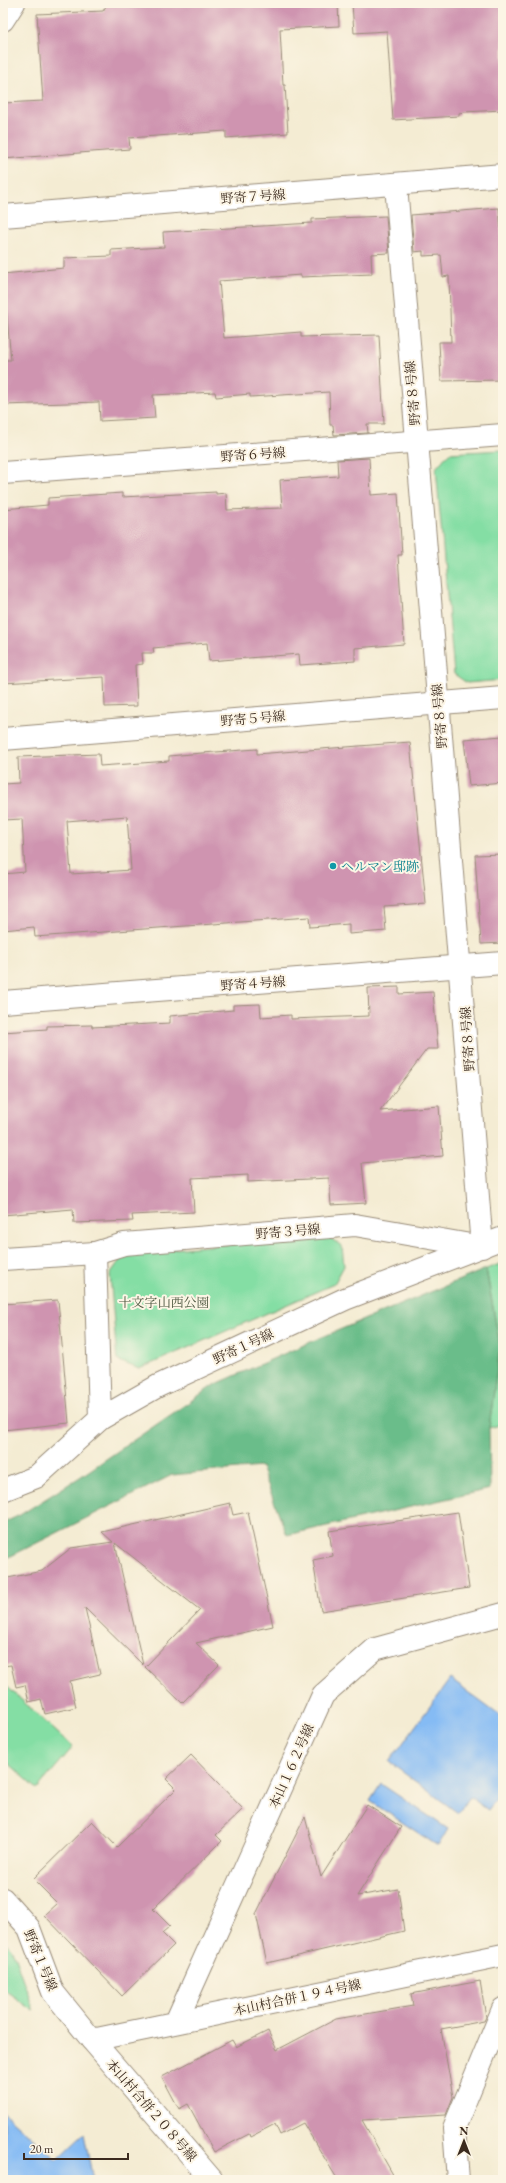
<svg xmlns="http://www.w3.org/2000/svg" width="506" height="2183" font-family="'EB Garamond','Noto Serif JP',serif">
<style>
.green{fill:#84dea4;stroke:#608461}
.forest{fill:#6bbd8a;stroke:#537454}
.water{fill:#85bbf4;stroke:#607289}
.building{fill:#cf94b0;fill-rule:evenodd}
.lines{fill:none;stroke-linecap:round;stroke-linejoin:round}
.minor-casing{stroke:#988b78;stroke-width:24}
.minor{stroke:#fff;stroke-width:22}
.culture-dot{fill:#0f9aa8;stroke:#fcf5e5;stroke-width:1.5}
.labels{text-anchor:middle;stroke-width:4;stroke-linejoin:round;paint-order:stroke}
.street-label{font-size:13px;fill:#3b2a1e;stroke:#fcf5e5}
.culture-label{font-size:13px;fill:#0d838f;stroke:#fcf5e5;text-anchor:start}
.park-label{font-size:13px;fill:#4d5740;stroke:#fcf5e5}
</style>
<rect width="100%" height="100%" fill="#fcf5e5"/>
<filter id="ink" filterUnits="userSpaceOnUse"><feTurbulence type="fractalNoise" baseFrequency=".025" numOctaves="2"/><feDisplacementMap in="SourceGraphic" scale="8" xChannelSelector="R" yChannelSelector="G"/><feConvolveMatrix kernelMatrix="1 2 1 2 8 2 1 2 1" color-interpolation-filters="sRGB"/></filter>
<filter id="wash" filterUnits="userSpaceOnUse"><feTurbulence type="fractalNoise" baseFrequency=".012" numOctaves="4" result="noise"/><feDisplacementMap in="SourceGraphic" scale="16" xChannelSelector="R" yChannelSelector="G"/><feGaussianBlur stdDeviation="0.9" result="paint"/><feColorMatrix in="noise" values="0 0 0 0 0 0 0 0 0 0 0 0 0 0 0 0 0 1.4 0 .05"/><feComposite in="paint" operator="in"/></filter>
<g filter="url(#wash)">
<rect width="100%" height="100%" fill="#f4ecd3"/>
<!-- green -->
<g class="green">
<polygon points="503,450 503,680 467,683 454,674 436,468 449,453"/>
<polygon points="327,1236 342,1246 344,1266 334,1284 139,1369 117,1360 110,1274 125,1253"/>
<polygon points="503,1263 503,1424 489,1428 500,1346 486,1269"/>
<polygon points="3,1683 73,1747 37,1789 3,1758"/>
<polygon points="3,1940 12,1949 34,2011 3,1989"/>
</g>
<!-- forest -->
<polygon class="forest" points="486,1269 500,1346 489,1428 490,1489 287,1535 261,1467 172,1475 3,1560 3,1523 20,1515 80,1477 214,1385 315,1340"/>
<!-- water -->
<g class="water">
<polygon points="450,1679 503,1718 503,1790 488,1810 470,1797 458,1813 389,1762"/>
<polygon points="381,1784 448,1829 438,1846 370,1801"/>
<polygon points="3,2112 57,2160 84,2134 93,2180 7,2180 3,2176"/>
</g>
<g id="blocks">
<!-- building -->
<g class="building">
<polygon points="108,3 338,3 339,26 280,29 283,85 285,85 288,133 226,138 226,131 129,138 130,149 3,159 3,103 43,101 37,14 103,11"/>
<polygon points="352,3 503,3 503,110 464,112 459,113 459,116 393,120 387,31 354,33"/>
<polygon points="499,208 503,255 503,380 441,381 439,342 451,342 449,276 443,277 441,255 423,256 423,251 414,252 411,215"/>
<polygon points="386,216 389,253 371,254 372,274 301,277 301,275 219,281 224,338 301,332 301,337 379,335 384,424 367,424 368,433 334,435 333,425 330,425 329,392 250,397 250,394 216,397 215,392 153,395 155,418 100,421 99,402 3,405 3,360 11,360 3,274 64,268 64,258 111,256 111,250 164,247 163,232 312,223 312,219"/>
<polygon points="369,458 371,495 398,493 402,555 398,555 404,644 355,648 355,661 300,665 299,654 209,661 207,643 153,648 154,653 142,653 143,664 135,665 137,706 105,707 104,677 3,683 3,509 48,505 48,498 122,493 122,497 216,492 216,494 226,493 227,510 282,508 280,480 338,476 337,460"/>
<polygon points="503,736 503,783 469,786 464,739"/>
<path d="M410,742L426,904L384,907L386,931L349,934V924L310,927L309,917L35,937L34,927L3,930V874L25,872L22,819L3,820V784L19,783L18,757L99,754L100,766L169,761V756L202,753L257,749V754ZM127,816L131,870L71,874L67,821Z"/>
<polygon points="503,854 503,943 481,944 475,855"/>
<polygon points="399,987 399,994 433,992 438,1049 427,1049 380,1111 439,1106 443,1156 362,1163 366,1203 331,1205 329,1178 248,1182 248,1175 192,1178 194,1212 132,1215 133,1221 74,1223 73,1209 3,1215 3,1032 47,1029 47,1026 92,1025 92,1027 170,1023 170,1016 233,1010 233,1005 260,1004 261,1017 291,1015 291,1019 369,1016 368,988"/>
<polygon points="58,1300 69,1423 3,1430 3,1304"/>
<polygon points="230,1503 233,1515 248,1512 273,1626 196,1643 219,1665 182,1703 145,1667 200,1610 115,1543 143,1665 85,1608 100,1674 70,1681 76,1707 45,1714 41,1699 29,1702 25,1685 16,1687 11,1665 3,1666 3,1579 42,1571 71,1548 113,1542 102,1532"/>
<polygon points="458,1512 469,1588 321,1611 313,1560 333,1556 329,1531"/>
<polygon points="191,1755 243,1809 216,1835 222,1841 153,1909 170,1926 162,1933 174,1945 122,1996 44,1915 57,1903 33,1879 92,1821 117,1847 176,1789 166,1779"/>
<polygon points="367,1805 401,1827 357,1896 398,1889 404,1931 267,1963 256,1914 305,1817 321,1877"/>
<polygon points="480,1981 486,2017 484,2021 441,2029 453,2097 446,2115 362,2120 396,2180 338,2180 303,2123 280,2135 275,2124 250,2137 249,2134 214,2152 188,2104 179,2109 162,2077 232,2040 236,2047 268,2031 277,2050 336,2019 413,2006 411,1994"/>
</g>
</g>
</g>
<g filter="url(#ink)">
<use href="#blocks" fill-opacity="0" stroke="#988b78" stroke-width="1"/>
<g class="lines">
<defs>
<g id="minor">
<polyline points="3,20 14,3"/>
<polyline points="3,216 503,175"/>
<polyline points="3,473 503,435"/>
<polyline points="3,739 503,698"/>
<polyline points="3,1002 503,963"/>
<polyline points="95,1253 100,1419"/>
<path d="M3,1259L95,1253L124,1244L355,1225L482,1247C456,893 424,539 396,185"/>
<polyline points="3,1490 36,1477 100,1419 158,1386 345,1299 503,1238"/>
<polyline points="3,1899 29,1928 53,1992 92,2040 212,2180"/>
<polyline points="176,2022 323,1695 375,1649 503,1614"/>
<polyline points="92,2040 503,1955"/>
<polyline points="458,2180 454,2128 503,2009"/>
</g>
</defs>
<!-- minor casing -->
<use href="#minor" class="minor-casing"/>
<!-- minor -->
<use href="#minor" class="minor"/>
</g>
</g>
<!-- markers -->
<circle class="culture-dot" cx="333" cy="866" r="4"/>
<g class="labels">
<!-- street labels -->
<g class="street-label">
<text transform="translate(253 196) rotate(-4)" y="5">野寄７号線</text>
<text transform="translate(412 393) rotate(-95)" y="5">野寄８号線</text>
<text transform="translate(253 454) rotate(-4)" y="5">野寄６号線</text>
<text transform="translate(439 716) rotate(-95)" y="5">野寄８号線</text>
<text transform="translate(253 718) rotate(-5)" y="5">野寄５号線</text>
<text transform="translate(253 983) rotate(-4)" y="5">野寄４号線</text>
<text transform="translate(467 1039) rotate(-94)" y="5">野寄８号線</text>
<text transform="translate(288 1231) rotate(-5)" y="5">野寄３号線</text>
<text transform="translate(243 1346) rotate(-25)" y="5">野寄１号線</text>
<text transform="translate(291 1766) rotate(-66)" y="5">本山１６２号線</text>
<text transform="translate(41 1960) rotate(67)" y="5">野寄１号線</text>
<text transform="translate(297 1997) rotate(-12)" y="5">本山村合併１９４号線</text>
<text transform="translate(152 2110) rotate(49)" y="5">本山村合併２０８号線</text>
</g>
<!-- culture labels -->
<g class="culture-label">
<text x="341" y="871">ヘルマン邸跡</text>
</g>
<!-- park labels -->
<g class="park-label">
<text x="164" y="1307">十文字山西公園</text>
</g>
</g>
<!-- margin -->
<rect width="506" height="2183" fill="none" stroke="#fcf5e5" stroke-width="16"/>
<!-- north arrow -->
<g transform="translate(464 2141)" stroke="#fcf5e5" stroke-width="3" paint-order="stroke">
<path d="M0-3L7 15L0 10L-7 15Z" fill="#3b2a1e"/>
<text y="-6" font-size="11" font-weight="bold" text-anchor="middle" fill="#3b2a1e">N</text>
</g>
<!-- scale -->
<path d="M24 2153v6h104v-6" fill="none" stroke="#3b2a1e" stroke-width="2"/>
<text x="30" y="2153" font-size="12" fill="#3b2a1e" stroke="#fcf5e5" stroke-width="3" paint-order="stroke">20 m</text>
</svg>
